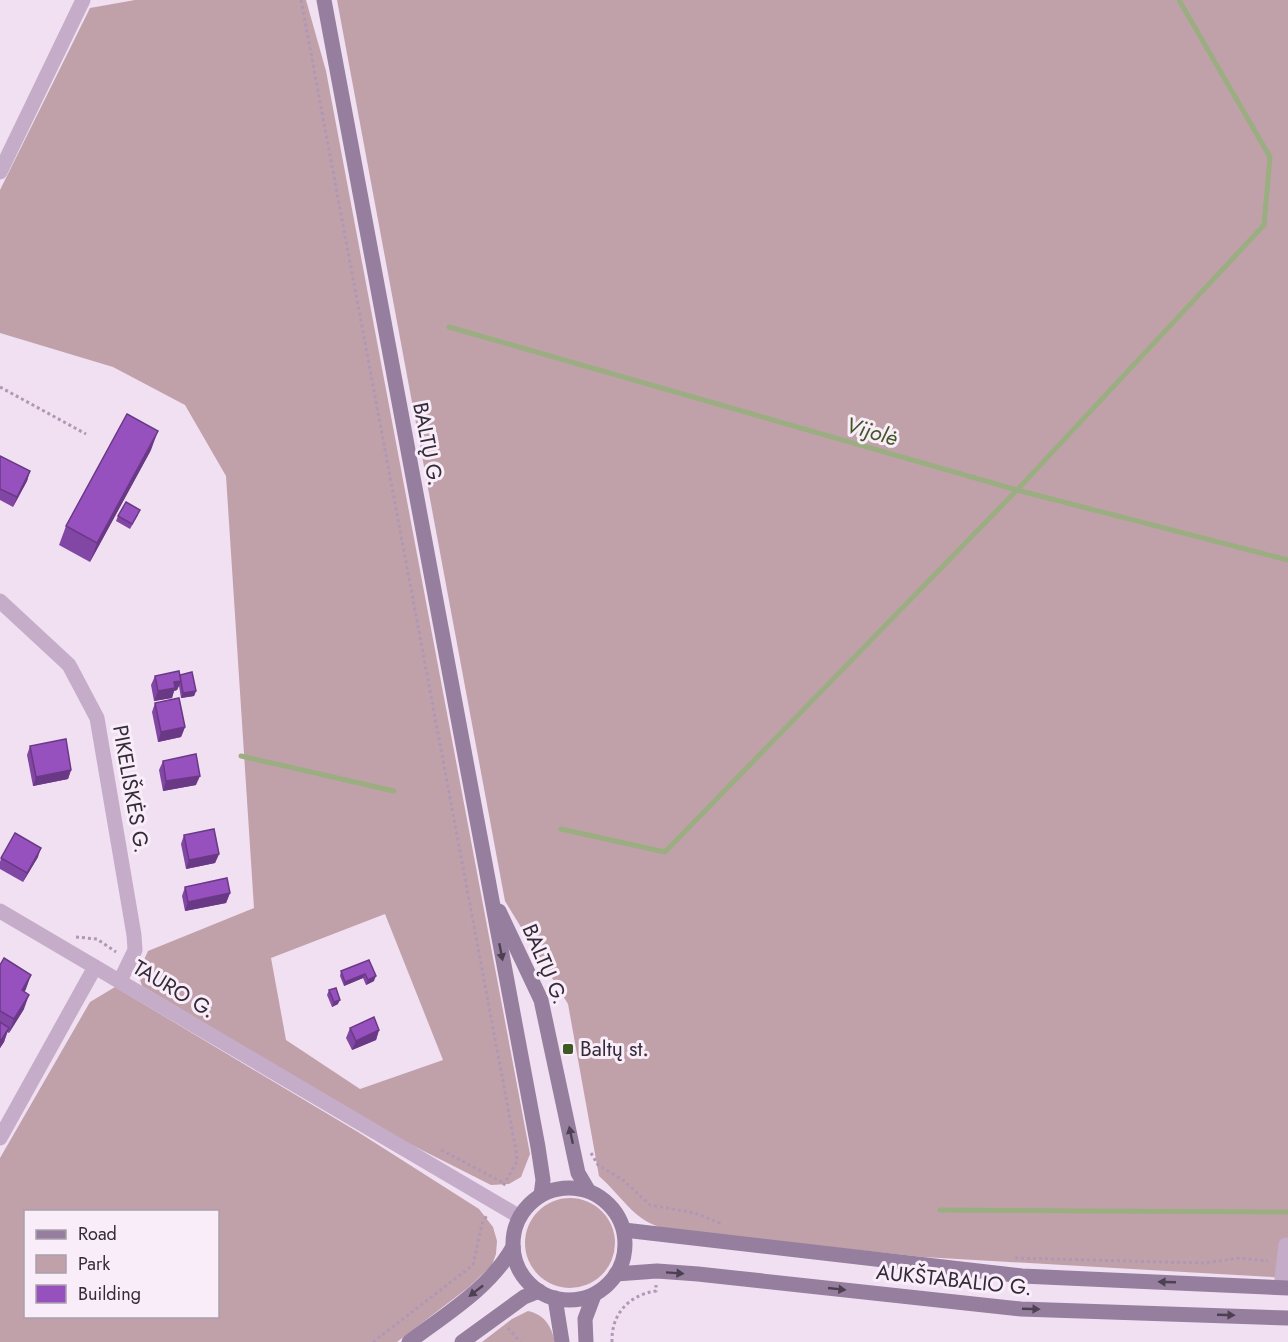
<svg xmlns="http://www.w3.org/2000/svg" width="1288" height="1342" font-family="Jost,sans-serif">
<style>
.green{fill:#c1a1a9;fill-rule:evenodd}
.lines{fill:none;stroke-linecap:round;stroke-linejoin:round}
.stream{stroke:#9aae81;stroke-width:5}
.path{stroke:#b097b6;stroke-width:3;stroke-dasharray:3 3;stroke-linecap:butt}
.minor{stroke:#c5adca;stroke-width:15}
.secondary{stroke:#967e9e;stroke-width:15}
.wall{fill:#8246a4}
.shaded-wall{fill:#6a3986}
.building{fill:#9751bf;stroke:#6a3986;stroke-width:1.5}
.oneway{fill:#4c4052}
.poi-dot{fill:#405822;stroke:#f9edfa;stroke-width:2}
.labels{text-anchor:middle;stroke-width:6;stroke-linejoin:round;paint-order:stroke}
.street-label{font-size:21px;fill:#342b38;stroke:#f9edfa}
.poi-label{font-size:21px;fill:#342b38;stroke:#f9edfa;text-anchor:start}
.water-label{font-size:22px;font-style:italic;fill:#405822;stroke:#f9edfa}
</style>
<rect width="100%" height="100%" fill="#f1e0f2"/>
<!-- green -->
<g class="green">
<path d="M135,0H306L326,71L530,1154L521,1177L509,1184L491,1185L396,1137L142,986L138,973L148,951L254,908L226,476L185,405L113,367L0,333V190L90,8ZM385,914L443,1060L360,1089L286,1040L271,958Z"/>
<path d="M337,0H1288V1278L923,1257L666,1229C633,1221 624,1198 599,1176L568,1004L505,901Z"/>
<path d="M115,987L358,1132L479,1209L493,1227L497,1241L496,1254L492,1265L469,1287L397,1342H0V1158L90,1002ZM26,1212H218V1316H26Z"/>
<circle cx="570" cy="1243" r="45"/>
<path d="M528,1311C545,1315 551,1326 555,1342H482L512,1319Z"/>
</g>
<g class="lines">
<!-- stream -->
<g class="stream">
<polyline points="449,327 1017,490 1288,560"/>
<polyline points="241,756 394,791"/>
<polyline points="561,829 665,852 1017,490 1264,225 1270,157 1179,0"/>
<polyline points="940,1210 1288,1212"/>
</g>
<!-- path -->
<g class="path">
<polyline points="301,0 516,1151 517,1161 502,1188"/>
<polyline points="0,387 86,434"/>
<polyline points="76,937 97,939 116,952"/>
<polyline points="142,969 153,982"/>
<polyline points="441,1150 504,1183"/>
<polyline points="591,1153 598,1165 623,1180 650,1205 695,1213 722,1224"/>
<polyline points="1015,1258 1204,1263 1240,1258 1268,1261"/>
<polyline points="508,1328 520,1342"/>
<polyline points="373,1342 473,1265 482,1224 487,1215"/>
<path d="M612,1342C611,1315 628,1295 656,1291V1285"/>
</g>
<!-- minor -->
<g class="minor">
<polyline points="0,172 83,0"/>
<polyline points="0,601 69,665 97,718 134,935 135,950 120,981"/>
<polyline points="0,911 520,1217"/>
<polyline points="0,1138 95,967"/>
<polyline points="1281,1287 1286,1245"/>
</g>
<!-- secondary -->
<g class="secondary">
<polyline points="324,0 538,1147 543,1180 541,1195"/>
<polyline points="499,911 541,1000 578,1173 588,1190"/>
<circle cx="569" cy="1244" r="56"/>
<polyline points="624,1230 1022,1276 1288,1288"/>
<polyline points="616,1274 657,1271 698,1274 1021,1309 1288,1318"/>
<polyline points="555,1298 562,1342"/>
<path d="M409,1342C446,1314 490,1288 513,1247"/>
<polyline points="462,1342 524,1297 539,1291"/>
<polyline points="586,1342 585,1319 594,1295"/>
</g>
</g>
<!-- wall -->
<g class="wall">
<polygon points="151,450 90,562 59,545 66,526"/>
<polygon points="0,456 30,471 27,481 13,507 0,500"/>
<polygon points="138,515 130,529 116,521 118,516"/>
<polygon points="180,675 196,691 194,696 181,698 179,686 177,690 174,691 172,698 154,701 151,685 155,676"/>
<polygon points="155,703 185,727 181,737 158,742 152,712"/>
<polygon points="30,746 71,770 68,779 33,786 27,755"/>
<polygon points="163,761 196,785 163,791 159,770"/>
<polygon points="184,835 219,854 215,863 186,869 181,844"/>
<polygon points="38,857 23,882 0,869 0,862 1,858"/>
<polygon points="185,887 230,893 226,903 185,911 182,896"/>
<polygon points="369,960 374,981 366,985 363,978 344,986 340,976 341,971"/>
<polygon points="0,965 26,989 24,992 24,1009 9,1033 7,1032 4,1042 0,1048"/>
<polygon points="329,990 338,1004 332,1007 327,995"/>
<polygon points="350,1028 379,1030 376,1040 352,1050 346,1038"/>
</g>
<!-- shaded-wall -->
<g class="shaded-wall">
<polygon points="158,431 151,450 90,562 97,543"/>
<polygon points="30,471 27,481 13,507 17,497"/>
<polygon points="181,681 177,690 174,691 172,698 154,701 158,691 174,682"/>
<polygon points="196,691 194,696 181,698 183,693"/>
<polygon points="185,727 181,737 158,742 161,732"/>
<polygon points="71,770 68,779 33,786 36,777"/>
<polygon points="200,776 196,785 163,791 166,781"/>
<polygon points="41,848 38,857 23,882 27,873"/>
<polygon points="219,854 215,863 186,869 189,860"/>
<polygon points="230,893 226,903 185,911 188,902"/>
<polygon points="365,974 363,978 344,986 345,982"/>
<polygon points="31,975 26,989 17,1005 22,990"/>
<polygon points="376,976 374,981 366,985 368,980"/>
<polygon points="29,995 24,1009 9,1033 14,1019"/>
<polygon points="340,1000 338,1004 332,1007 334,1002"/>
<polygon points="9,1028 4,1042 0,1048 0,1042"/>
<polygon points="379,1030 376,1040 352,1050 356,1041"/>
</g>
<!-- building -->
<g class="building">
<polygon points="127,414 158,431 97,543 66,526"/>
<polygon points="0,456 30,471 17,497 0,489"/>
<polygon points="126,502 140,510 132,524 118,516"/>
<polygon points="179,671 181,681 174,682 175,688 158,691 155,676"/>
<polygon points="192,672 196,691 183,693 180,675"/>
<polygon points="179,698 185,727 161,732 155,703"/>
<polygon points="66,739 71,770 36,777 30,746"/>
<polygon points="196,754 200,776 166,781 163,761"/>
<polygon points="214,829 219,854 189,860 184,835"/>
<polygon points="15,833 41,848 27,873 1,858"/>
<polygon points="227,878 230,893 188,902 185,887"/>
<polygon points="4,958 31,975 22,990 29,995 14,1019 0,1011 0,965"/>
<polygon points="369,960 376,976 368,980 365,974 345,982 341,971"/>
<polygon points="336,988 340,1000 334,1002 329,990"/>
<polygon points="374,1017 379,1030 356,1041 350,1028"/>
<polygon points="0,1022 9,1028 0,1042"/>
</g>
<!-- one-way arrows -->
<defs><path id="oneway-solid" d="M-6-.8H1V-3.2L6.5 0L1 3.2V.8H-6Z" transform="scale(1.5)"/></defs>
<g class="oneway">
<use href="#oneway-solid" transform="translate(501 952) rotate(79)"/>
<use href="#oneway-solid" transform="translate(571 1135) rotate(-102)"/>
<use href="#oneway-solid" transform="translate(675 1273) rotate(4)"/>
<use href="#oneway-solid" transform="translate(1167 1282) rotate(-178)"/>
<use href="#oneway-solid" transform="translate(837 1289) rotate(6)"/>
<use href="#oneway-solid" transform="translate(476 1291) rotate(142)"/>
<use href="#oneway-solid" transform="translate(1031 1309) rotate(2)"/>
<use href="#oneway-solid" transform="translate(1226 1315) rotate(2)"/>
</g>
<!-- markers -->
<rect class="poi-dot" x="562" y="1043" width="12" height="12" rx="3"/>
<g class="labels">
<!-- street labels -->
<g class="street-label">
<text transform="translate(428 444) rotate(79)" y="7">BALTŲ G.</text>
<text transform="translate(131 789) rotate(80)" y="7">PIKELIŠKĖS G.</text>
<text transform="translate(545 964) rotate(67)" y="7">BALTŲ G.</text>
<text transform="translate(174 989) rotate(31)" y="7">TAURO G.</text>
<text transform="translate(954 1280) rotate(6)" y="7">AUKŠTABALIO G.</text>
</g>
<!-- poi labels -->
<g class="poi-label">
<text x="580" y="1056">Baltų st.</text>
</g>
<!-- water labels -->
<g class="water-label">
<text transform="translate(872 431) rotate(16)" y="8">Vijolė</text>
</g>
</g>
<!-- legend -->
<rect x="24" y="1210" width="195" height="108" fill="#f9edfa" stroke="#aa9fac" stroke-width="1.5"/>
<rect x="36" y="1230" width="30" height="9" fill="#967e9e" stroke="#aa9fac" stroke-width="1.5"/>
<text x="78" y="1240" font-size="18" fill="#342b38">Road</text>
<rect x="36" y="1255" width="30" height="18" fill="#c1a1a9" stroke="#aa9fac" stroke-width="1.5"/>
<text x="78" y="1270" font-size="18" fill="#342b38">Park</text>
<rect x="36" y="1285" width="30" height="18" fill="#9751bf" stroke="#aa9fac" stroke-width="1.5"/>
<text x="78" y="1300" font-size="18" fill="#342b38">Building</text>
</svg>
